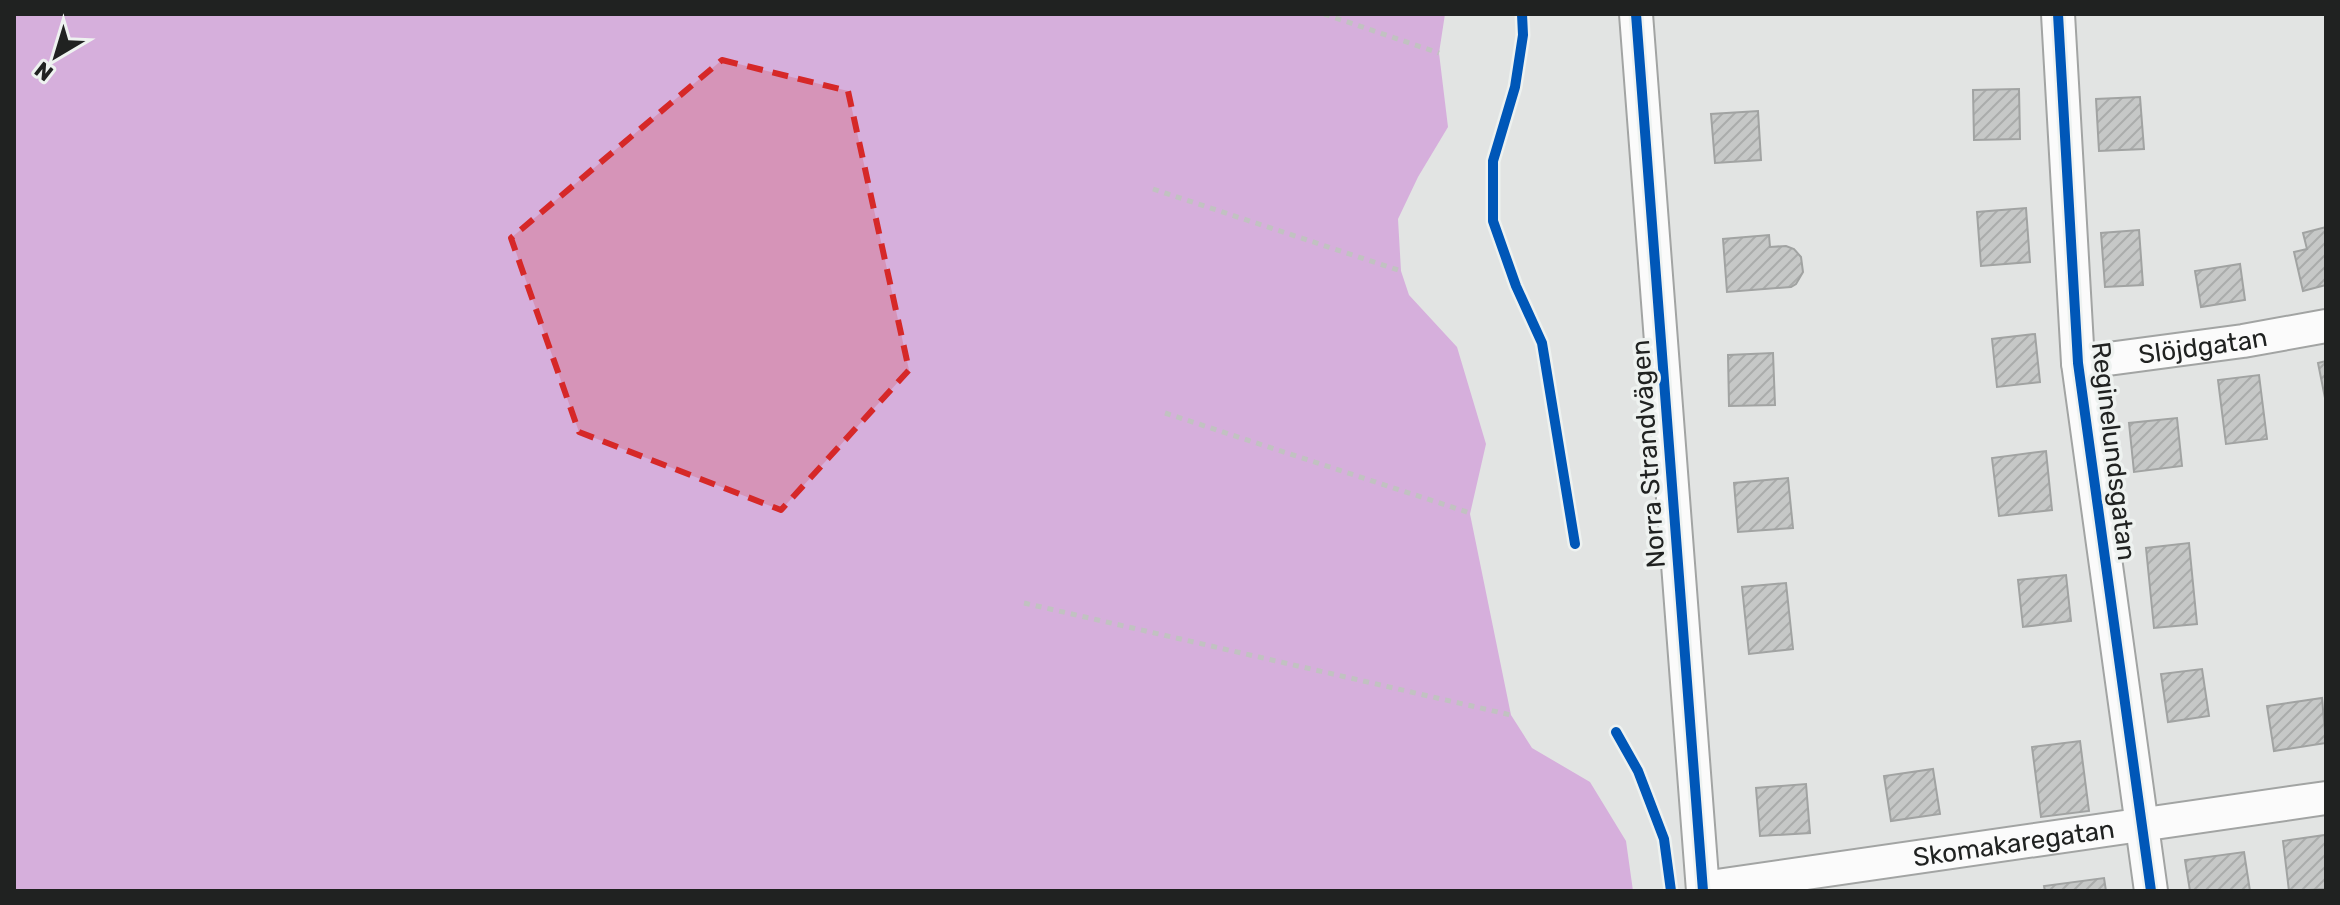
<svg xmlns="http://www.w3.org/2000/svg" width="2340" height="905" font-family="Rubik,sans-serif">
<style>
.water{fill:#d6afdc}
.building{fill:url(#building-hatch);stroke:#a1a3a2;stroke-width:2}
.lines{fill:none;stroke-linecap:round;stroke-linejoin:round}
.street-casing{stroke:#a2a4a3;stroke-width:36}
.path{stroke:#c1c2c1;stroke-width:5;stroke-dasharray:6 6;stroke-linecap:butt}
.street{stroke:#fbfbfb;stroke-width:32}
.cycleway-casing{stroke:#eef2f0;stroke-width:15}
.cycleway{stroke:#0057b8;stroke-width:10}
.marked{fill:#d62828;fill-opacity:0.2;stroke:#d62828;stroke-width:6;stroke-dasharray:16 10;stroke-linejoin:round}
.labels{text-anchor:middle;stroke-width:7;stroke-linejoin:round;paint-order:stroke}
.street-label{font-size:26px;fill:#202221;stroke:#eef2f0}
</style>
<defs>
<pattern id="building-hatch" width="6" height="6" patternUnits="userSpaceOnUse" patternTransform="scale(2)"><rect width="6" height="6" fill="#c6c8c7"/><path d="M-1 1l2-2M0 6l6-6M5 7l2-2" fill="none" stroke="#aaacab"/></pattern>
</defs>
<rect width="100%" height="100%" fill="#e2e4e3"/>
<!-- water -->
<polygon class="water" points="14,14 1445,14 1439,53 1448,127 1418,177 1398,219 1401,271 1409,295 1457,347 1486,444 1470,514 1511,715 1532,748 1590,782 1626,841 1633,891 14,891"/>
<!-- building -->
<g class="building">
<polygon points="2019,89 2020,139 1974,140 1973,90"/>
<polygon points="2140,97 2144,149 2099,151 2096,99"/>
<polygon points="1758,111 1761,160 1715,163 1711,114"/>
<polygon points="2026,208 2030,262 1981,266 1977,212"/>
<polygon points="2326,227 2326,285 2303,291 2294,252 2307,249 2303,233"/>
<polygon points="2139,230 2143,285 2105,287 2101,233"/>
<polygon points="1769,235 1770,247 1786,246 1794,249 1801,257 1803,272 1796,284 1791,287 1727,292 1723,239"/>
<polygon points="2240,264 2245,300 2201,307 2195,271"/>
<polygon points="2035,334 2040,382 1997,387 1992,339"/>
<polygon points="1773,353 1775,405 1729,406 1728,355"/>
<polygon points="2326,361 2326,398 2325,398 2318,363"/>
<polygon points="2259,375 2267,439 2226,444 2218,380"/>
<polygon points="2177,418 2182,466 2134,472 2129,423"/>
<polygon points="2046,451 2052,510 1999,516 1992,458"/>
<polygon points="1788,478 1793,528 1738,532 1734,483"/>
<polygon points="2189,543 2197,624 2154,628 2146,548"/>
<polygon points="2066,575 2071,621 2023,627 2018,580"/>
<polygon points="1786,583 1793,649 1749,654 1742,587"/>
<polygon points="2202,669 2209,716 2168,722 2161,674"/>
<polygon points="2322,698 2326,743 2274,751 2267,706"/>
<polygon points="2080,741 2089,811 2041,817 2032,747"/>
<polygon points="1933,769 1940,814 1891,821 1884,776"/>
<polygon points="1806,784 1810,833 1760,836 1756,788"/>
<polygon points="2325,835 2326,889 2289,891 2283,841"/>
<polygon points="2244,852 2250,891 2190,891 2185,860"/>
<polygon points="2104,878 2106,891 2045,891 2044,886"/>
</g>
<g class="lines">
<defs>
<g id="street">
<polyline points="1636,14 1703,891"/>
<polyline points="2058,14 2078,363 2151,891"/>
<path id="s1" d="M2078,363L2243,341L2326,326"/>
<path id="s2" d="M1703,888L2326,798"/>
</g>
</defs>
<!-- street casing -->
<use href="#street" class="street-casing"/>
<!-- path -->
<g class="path">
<polyline points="1324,14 1439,53"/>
<polyline points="1153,189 1401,271"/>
<polyline points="1165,413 1470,513"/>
<polyline points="1024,603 1511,715"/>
</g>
<!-- street -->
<use href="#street" class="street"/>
<defs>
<g id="cycleway">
<polyline points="1522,14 1523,35 1515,87 1493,161 1493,221 1516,286 1542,343 1575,544"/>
<polyline points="1636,14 1703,891"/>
<polyline points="2058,14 2078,363 2151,891"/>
<polyline points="1616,732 1638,771 1664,839 1671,891"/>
</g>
</defs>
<!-- cycleway casing -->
<use href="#cycleway" class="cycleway-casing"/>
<!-- cycleway -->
<use href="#cycleway" class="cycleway"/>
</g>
<!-- marked area -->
<path class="marked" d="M722,60L848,91L909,370L781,510L579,432L511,238Z"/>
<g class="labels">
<!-- street labels -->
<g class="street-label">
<text dy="9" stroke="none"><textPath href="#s1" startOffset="126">Slöjdgatan</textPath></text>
<text transform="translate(2114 451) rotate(83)" y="9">Reginelundsgatan</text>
<text transform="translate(1648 454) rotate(-94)" y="9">Norra Strandvägen</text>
<text dy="9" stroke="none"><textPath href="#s2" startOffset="314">Skomakaregatan</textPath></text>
</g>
</g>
<!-- border -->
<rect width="2340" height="905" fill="none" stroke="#202221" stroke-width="32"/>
<!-- north arrow -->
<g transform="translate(56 56) rotate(218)" stroke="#eef2f0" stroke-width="6" paint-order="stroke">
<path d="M0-6L14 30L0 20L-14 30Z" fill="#202221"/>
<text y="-12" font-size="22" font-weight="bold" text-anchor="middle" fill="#202221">N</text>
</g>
</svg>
